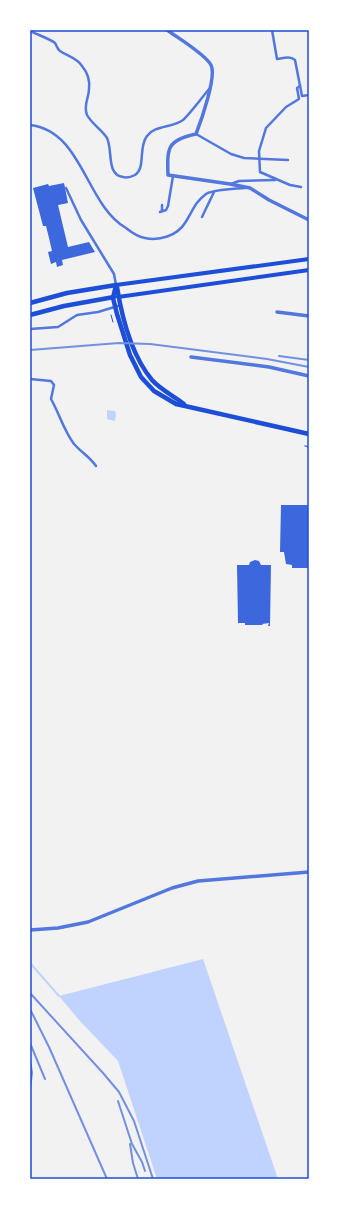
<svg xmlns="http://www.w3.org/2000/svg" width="339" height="1209" font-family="Bitter,serif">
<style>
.water{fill:#bfd3fe}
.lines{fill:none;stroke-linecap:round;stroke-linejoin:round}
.stream{stroke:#bfd3fe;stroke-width:2}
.building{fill:#3d67dc}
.path{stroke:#1d4ed8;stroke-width:1}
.service{stroke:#5277de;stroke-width:1.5}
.minor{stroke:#5277de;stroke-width:2.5}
.tertiary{stroke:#5277de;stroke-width:3.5}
.secondary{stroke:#1d4ed8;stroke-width:4}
.trunk{stroke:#1d4ed8;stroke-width:4.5}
.rail{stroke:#7290e2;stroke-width:2}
.neatline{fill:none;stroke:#1d4ed8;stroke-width:1.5}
</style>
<rect width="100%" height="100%" fill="#f2f2f2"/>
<!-- water -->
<g class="water">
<polygon points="107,410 115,411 116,414 115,421 107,419"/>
<polygon points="203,959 278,1179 157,1179 118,1061 79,1020 59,996"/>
</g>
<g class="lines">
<!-- stream -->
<polyline class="stream" points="30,963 59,996"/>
</g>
<!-- building -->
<g class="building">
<polygon points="64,183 68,203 58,205 68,247 89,242 95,252 62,260 63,265 57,267 56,262 51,264 48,252 52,251 49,238 46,226 43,226 33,188 48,184 49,186"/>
<polygon points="281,505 309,505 309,568 292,568 292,565 286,564 284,552 280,552"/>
<polygon points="255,560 259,561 261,565 271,565 270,626 268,626 269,623 262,624 263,625 245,625 245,623 238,623 237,565 249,565 250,562"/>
</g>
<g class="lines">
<!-- path -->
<polyline class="path" points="111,315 113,322"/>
<!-- service -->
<polyline class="service" points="305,446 309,447"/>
<!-- minor -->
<g class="minor">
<path d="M272,30L277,59C284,58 290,56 295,60L302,96L309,95"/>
<path d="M30,31C36,34 50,39 55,43C57,46 57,49 60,51C67,56 77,58 82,66C87,72 90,81 89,89C89,98 83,105 87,115C92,124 102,130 107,138C113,150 106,175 123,177C127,178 131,177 135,175C146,168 138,147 147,136C155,125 172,128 183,120C190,114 203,96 210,88"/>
<polyline points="300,86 297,88 299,99 286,107 266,128 259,151 260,172 290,185 301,187"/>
<path d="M30,125C83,131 85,204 126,228C131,232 138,237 145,238C159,241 177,236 185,223C193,211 194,203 206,194C215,189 235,189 245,188"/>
<polyline points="196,134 231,154 244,158 288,160"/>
<polyline points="231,184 239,181 275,180"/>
<polyline points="66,188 81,220 114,274 116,285"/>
<polyline points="162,205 162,211"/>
<polyline points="160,212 166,210 168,206 173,176"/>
<polyline points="202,217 214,192"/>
<polyline points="30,329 58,327 77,315 98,312 121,305"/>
<path d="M30,379L51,381L54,385L51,399C59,413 64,431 74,444C81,452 90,457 96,466"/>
</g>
<!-- tertiary -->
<g class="tertiary">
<path d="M167,30C178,38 205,54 211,65C217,76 201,121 196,134C167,140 167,148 168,175L230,184L250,188L269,200L309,220"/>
<polyline points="277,312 309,316"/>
<polyline points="191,357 269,367 309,376"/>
<polyline points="30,930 58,928 88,922 172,888 198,881 309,872"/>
</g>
<!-- secondary -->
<g class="secondary">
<polyline points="116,285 309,259"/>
<polyline points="118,297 309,270"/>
</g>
<!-- trunk -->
<g class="trunk">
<polyline points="116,285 113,298 117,314 130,355 141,377 154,391 176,404 309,434"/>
<path d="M117,287C122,318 132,356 152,380C161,390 174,396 184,404"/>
<polyline points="30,303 67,293 116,285"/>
<polyline points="30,315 64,306 114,297"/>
</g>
<!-- rail -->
<g class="rail">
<polyline points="30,350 119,343 150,344 267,359 309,367"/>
<polyline points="279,356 309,360"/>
<polyline points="30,993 103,1073 119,1092 134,1121 153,1179"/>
<polyline points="30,1009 49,1047 107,1179"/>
<polyline points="30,1043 45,1079"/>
<polyline points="30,1060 32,1073 30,1089"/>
<polyline points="118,1101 132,1144 142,1162 145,1171"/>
<polyline points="130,1144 133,1163 138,1179"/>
</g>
</g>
<!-- border -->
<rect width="339" height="1209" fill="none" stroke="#ffffff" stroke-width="62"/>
<rect x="31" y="31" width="277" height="1147" class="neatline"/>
</svg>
